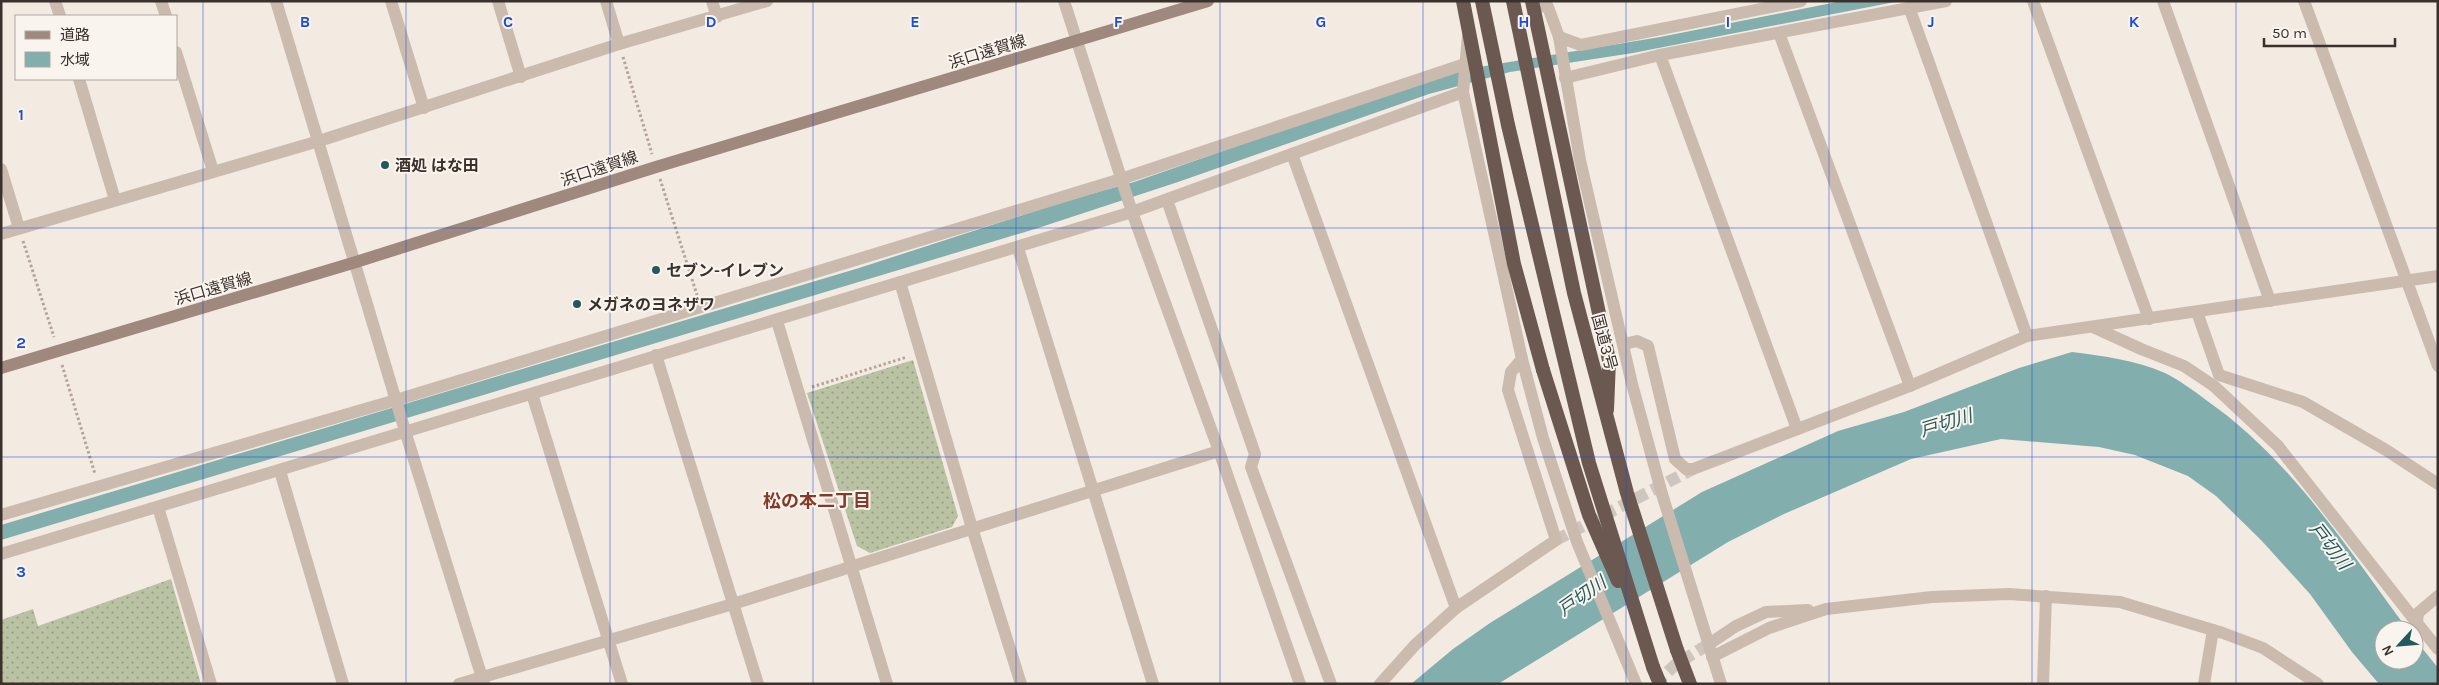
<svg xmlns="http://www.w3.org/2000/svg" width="2439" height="685" font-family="Karla,'Noto Sans JP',sans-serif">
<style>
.grass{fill:url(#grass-dots)}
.water{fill:#82afae}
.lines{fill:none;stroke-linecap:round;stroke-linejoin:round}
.minor-tunnel{stroke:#cec5be;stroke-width:12;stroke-dasharray:12 6;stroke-linecap:butt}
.path{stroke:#b7a498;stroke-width:3;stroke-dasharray:2.5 2.5;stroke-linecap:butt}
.minor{stroke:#cbbaae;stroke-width:12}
.tertiary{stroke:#cbbaae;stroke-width:12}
.secondary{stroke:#9f897f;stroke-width:12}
.trunk{stroke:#6a5851;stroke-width:14}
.trunk-bridge{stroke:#6a5851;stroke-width:14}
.grid{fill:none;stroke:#1d4ed8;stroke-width:1;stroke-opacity:0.55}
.poi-dot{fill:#23595a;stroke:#faf4ef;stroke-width:2}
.labels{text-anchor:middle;stroke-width:4;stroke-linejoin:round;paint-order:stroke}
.street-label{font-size:16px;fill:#3a302c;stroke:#faf4ef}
.poi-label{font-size:16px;font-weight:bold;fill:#3a302c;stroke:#faf4ef;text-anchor:start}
.water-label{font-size:18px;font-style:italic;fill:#23595a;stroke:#faf4ef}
.neighbourhood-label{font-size:18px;font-weight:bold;fill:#853a29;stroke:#faf4ef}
.grid-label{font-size:16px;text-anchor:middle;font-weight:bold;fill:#1d4ed8;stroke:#faf4ef;stroke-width:4;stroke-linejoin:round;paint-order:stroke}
</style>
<defs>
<pattern id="grass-dots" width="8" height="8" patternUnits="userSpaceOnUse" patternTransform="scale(1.25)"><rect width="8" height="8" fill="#b9c2a2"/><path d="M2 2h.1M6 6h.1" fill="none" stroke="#979e84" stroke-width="1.8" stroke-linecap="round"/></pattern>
</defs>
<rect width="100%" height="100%" fill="#f3eae2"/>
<!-- grass -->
<g class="grass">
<polygon points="913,360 958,516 952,527 870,553 857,546 807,393"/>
<polygon points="171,579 201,684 1,684 1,620 33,609 38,626"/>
</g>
<!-- water -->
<g class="water">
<polygon points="1842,1 1900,1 1633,53 1510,72 1429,94 1178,182 1035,229 1,540 1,525 859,268 1069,200 1134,182 1449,72 1660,37"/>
<path d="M2072,352C2104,356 2135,360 2165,373C2179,380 2193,390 2206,400C2291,459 2347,548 2408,630H2384V660H2414V638L2438,668V684H2379L2352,652L2310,594L2261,540L2216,496L2188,476L2135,455L2099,447L2001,439L1911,459L1784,514L1728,542L1498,684H1411L1453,649L1490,623L1702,492L1838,431L1904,412L2019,368Z"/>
</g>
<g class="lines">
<!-- minor-tunnel -->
<g class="minor-tunnel">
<polyline points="1556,540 1693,469"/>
<polyline points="1655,684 1675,665 1712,642"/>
</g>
<!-- path -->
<g class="path">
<polyline points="623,57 652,154"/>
<polyline points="660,179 697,295"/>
<polyline points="23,241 54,337"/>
<polyline points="62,365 95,474"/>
<polyline points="812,387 907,357"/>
</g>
<!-- minor -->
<g class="minor">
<polyline points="55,1 60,16"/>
<polyline points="161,1 166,16"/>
<polyline points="391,1 424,108"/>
<polyline points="498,1 521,77"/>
<polyline points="606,1 619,44"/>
<polyline points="712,1 717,17"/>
<polyline points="2033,1 2149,319"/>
<polyline points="2163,1 2270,301"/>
<polyline points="2304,1 2438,366"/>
<polyline points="1533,5 1548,7 1559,37 1580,160 1632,384 1662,494 1721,684"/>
<polyline points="1779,33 1910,386"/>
<polyline points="1468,35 1463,92 1522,359 1543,438 1577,542 1636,684"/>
<polyline points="1559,37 1581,45 1801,1"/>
<polyline points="176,52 213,171"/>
<polyline points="1660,55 1797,429"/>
<polyline points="1565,78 1660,55 1946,1"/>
<polyline points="79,79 115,200"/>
<polyline points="1292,154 1456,608"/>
<polyline points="1,169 19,228"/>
<polyline points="1167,200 1255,454 1251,467 1331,684"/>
<polyline points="1132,212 1463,92"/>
<polyline points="1,234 319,141 619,44 767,1"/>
<polyline points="1018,248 1153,684"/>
<polyline points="900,282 972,528 1021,684"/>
<polyline points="2197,312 2219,375 2303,402 2386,450 2438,484"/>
<polyline points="777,321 887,684"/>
<polyline points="2093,327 2141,349 2184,366 2214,386 2278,446 2417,623"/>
<polyline points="1624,344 1637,341 1648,346 1675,459 1686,469 1693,469 1910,386 2027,336"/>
<polyline points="656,355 758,684"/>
<polyline points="532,394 622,684"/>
<polyline points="280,471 343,684"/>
<polyline points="158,507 211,684"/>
<polyline points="1,515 396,400 1121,179 1465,64"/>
<polyline points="2438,596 2418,613 2417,623 2438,649"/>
<polyline points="1712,642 1736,626 1766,612 1808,610"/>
<polyline points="1712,657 1769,628 1826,609 1932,597 2009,594 2120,602 2223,633 2263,648 2318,684"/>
<polyline points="459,684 733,604 1219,451"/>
<polyline points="1380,684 1415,645 1456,608 1556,540 1508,390 1511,372 1522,359"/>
<polyline points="2043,684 2046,596"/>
<polyline points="2204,684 2213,630"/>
</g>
<!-- tertiary -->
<g class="tertiary">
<polyline points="276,1 406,434 484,684"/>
<polyline points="1064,1 1132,212 1219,451 1300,684"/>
<polyline points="1909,7 2027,336 2438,276"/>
<polyline points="1,554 1132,212"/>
</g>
<!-- secondary -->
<polyline class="secondary" points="1,368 356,262 656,167 1208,1"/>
<!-- trunk -->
<g class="trunk">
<polyline points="1463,1 1514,264 1543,370"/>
<polyline points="1532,1 1609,360 1607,410"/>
<polyline points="1677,650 1690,684"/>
<polyline points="1653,667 1660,684"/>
</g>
<!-- trunk-bridge -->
<g class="trunk-bridge">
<polyline points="1482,1 1508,125 1589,463 1653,667"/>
<polyline points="1513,1 1574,293 1627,493 1677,650"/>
<polyline points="1543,370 1589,515 1618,581"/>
</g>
</g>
<!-- grid -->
<path class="grid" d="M203,1V684M406,1V684M610,1V684M813,1V684M1016,1V684M1220,1V684M1423,1V684M1626,1V684M1829,1V684M2032,1V684M2236,1V684M1,228H2438M1,457H2438"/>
<!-- markers -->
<g class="poi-dot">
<circle cx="385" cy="165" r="5"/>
<circle cx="656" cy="270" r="5"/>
<circle cx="577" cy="304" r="5"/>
</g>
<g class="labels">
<!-- street labels -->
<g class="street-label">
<text transform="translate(987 51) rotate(-17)" y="6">浜口遠賀線</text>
<text transform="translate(599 168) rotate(-18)" y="6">浜口遠賀線</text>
<text transform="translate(213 288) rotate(-16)" y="6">浜口遠賀線</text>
<text transform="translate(1605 342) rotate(75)" y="6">国道3号</text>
</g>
<!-- poi labels -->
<g class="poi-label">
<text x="395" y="171">酒処 はな田</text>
<text x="666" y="276">セブン-イレブン</text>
<text x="587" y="310">メガネのヨネザワ</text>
</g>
<!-- water labels -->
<g class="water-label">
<text transform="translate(1946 423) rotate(-17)" y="6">戸切川</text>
<text transform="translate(2330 546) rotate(52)" y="6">戸切川</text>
<text transform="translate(1582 596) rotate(-35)" y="6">戸切川</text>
</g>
<!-- neighbourhood labels -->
<g class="neighbourhood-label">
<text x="817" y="507">松の本二丁目</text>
</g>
</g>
<g class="grid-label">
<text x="305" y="27">B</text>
<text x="508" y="27">C</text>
<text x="711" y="27">D</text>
<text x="915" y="27">E</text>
<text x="1118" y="27">F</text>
<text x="1321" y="27">G</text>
<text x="1524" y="27">H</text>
<text x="1728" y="27">I</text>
<text x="1931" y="27">J</text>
<text x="2134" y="27">K</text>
<text x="21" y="120">1</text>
<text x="21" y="348">2</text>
<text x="21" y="577">3</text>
</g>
<!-- border -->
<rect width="2439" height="685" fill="none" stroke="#3a302c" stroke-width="5"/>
<!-- legend -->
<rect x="15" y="15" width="162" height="65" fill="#faf4ef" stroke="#ada6a1"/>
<rect x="25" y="31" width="25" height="8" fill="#9f897f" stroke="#ada6a1"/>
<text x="60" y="40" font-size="15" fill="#3a302c">道路</text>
<rect x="25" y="52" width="25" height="15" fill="#82afae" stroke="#ada6a1"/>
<text x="60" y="65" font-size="15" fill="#3a302c">水域</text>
<!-- north arrow -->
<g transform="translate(2399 645) rotate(244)"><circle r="24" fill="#faf4ef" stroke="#ada6a1"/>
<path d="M0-4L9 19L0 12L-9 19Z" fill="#23595a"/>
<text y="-8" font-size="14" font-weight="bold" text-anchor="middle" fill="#3a302c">N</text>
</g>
<!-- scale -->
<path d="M2264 38v8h131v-8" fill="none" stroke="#3a302c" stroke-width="2.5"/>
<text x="2272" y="38" font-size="15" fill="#3a302c" stroke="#faf4ef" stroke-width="4" paint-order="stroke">50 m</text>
</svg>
